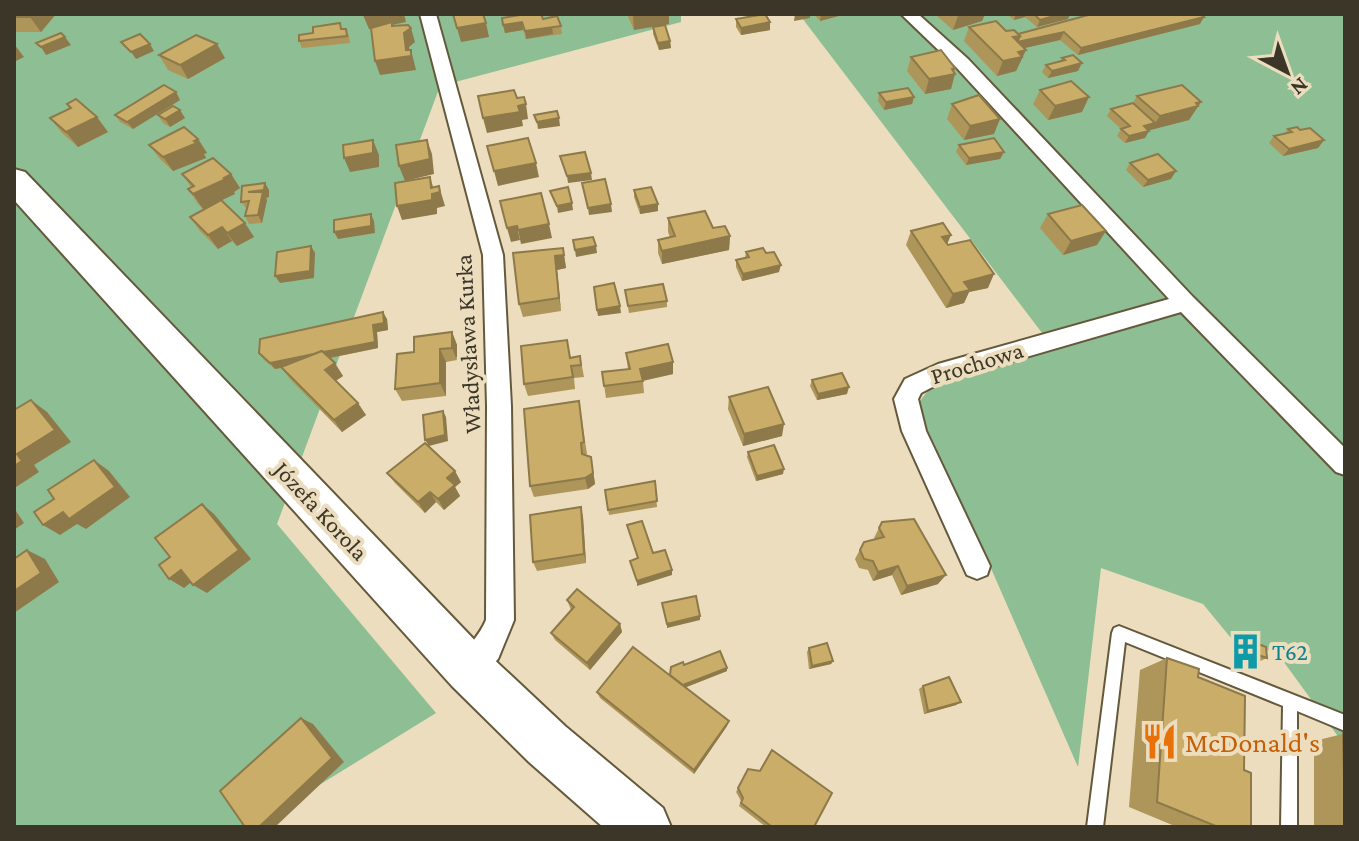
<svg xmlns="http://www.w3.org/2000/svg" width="1359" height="841" font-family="'Crimson Pro',serif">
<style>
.green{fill:#8ebe94}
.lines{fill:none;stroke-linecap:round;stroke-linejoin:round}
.service-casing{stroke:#65593c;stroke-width:4}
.minor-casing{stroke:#65593c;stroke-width:4}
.trunk-casing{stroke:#65593c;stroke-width:4}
.service{fill:#fff;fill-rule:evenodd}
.minor{fill:#fff;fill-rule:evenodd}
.trunk{fill:#fff;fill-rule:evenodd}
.wall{fill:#ae9559}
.shaded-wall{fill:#8d7949}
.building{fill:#caad68;stroke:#8d7949;stroke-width:2}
.labels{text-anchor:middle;stroke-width:8;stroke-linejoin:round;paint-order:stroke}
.street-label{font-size:24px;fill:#3c3629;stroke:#ebddbd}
.culture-label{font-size:24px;fill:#0d838f;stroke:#ebddbd;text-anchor:start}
.near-food-label{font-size:28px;fill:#c56008;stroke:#ebddbd;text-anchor:start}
</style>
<rect width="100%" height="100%" fill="#ebddbd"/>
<!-- green -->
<g class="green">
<polygon points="14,14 681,14 681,22 440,86 277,524 436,713 251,827 14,827"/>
<polygon points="799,14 1345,14 1345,746 1278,654 1231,638 1203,604 1101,568 1078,767 986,557 917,413 919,402 934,383 1052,346"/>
</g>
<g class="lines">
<defs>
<polygon id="service" points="1119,626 1345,715 1345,731 1297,711 1297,827 1281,827 1283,706 1125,642 1103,827 1087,827 1112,633 1114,628"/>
<g id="minor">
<path d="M420,14H436L503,255L511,406L514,620L498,659L479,679L469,683L459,679L455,669C462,650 477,641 486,620L487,406L483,255Z"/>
<polygon points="901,14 918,14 968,59 1193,297 1345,448 1345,475 1336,472 1181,312 944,381 921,393 918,399 926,431 990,566 987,575 977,579 967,575 902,431 894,399 905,379 938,364 1169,299 956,67"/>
</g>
<polygon id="trunk" points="14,169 25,172 486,652 565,726 663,808 671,827 603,827 529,762 452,686 14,200"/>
</defs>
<!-- service casing -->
<use href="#service" class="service-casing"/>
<!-- minor casing -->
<use href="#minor" class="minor-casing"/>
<!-- trunk casing -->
<use href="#trunk" class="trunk-casing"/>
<!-- service -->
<use href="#service" class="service"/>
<!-- minor -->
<use href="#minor" class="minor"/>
<!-- trunk -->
<use href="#trunk" class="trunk"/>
</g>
<!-- wall -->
<g class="wall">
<polygon points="14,14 56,14 41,32 14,32"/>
<polygon points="627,14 669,14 669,24 634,30"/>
<polygon points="814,14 846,14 820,21"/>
<polygon points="938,14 985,14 982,21 953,30 937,16"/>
<polygon points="1007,14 1070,14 1068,19 1037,27 1025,17 1014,20"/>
<polygon points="502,18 543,19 561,26 562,34 526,39 523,30 505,33"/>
<polygon points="736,19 770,30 741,35 736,27"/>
<polygon points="1200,24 1078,55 1060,40 1024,48 1026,50 1016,71 997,76 964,41 969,27 1018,34"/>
<polygon points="653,27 670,41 671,48 659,50 653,34"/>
<polygon points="346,29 349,36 350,43 302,48 299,41 313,33"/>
<polygon points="159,55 225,58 188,79 168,70"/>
<polygon points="911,57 954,72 951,89 925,94 907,71"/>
<polygon points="1062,58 1078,71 1048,78 1042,72 1046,65 1060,62"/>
<polygon points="1040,90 1082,112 1048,120 1033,104"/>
<polygon points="176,92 180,100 133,129 120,122 115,115"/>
<polygon points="879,93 914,97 912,104 884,110 878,101"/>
<polygon points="1137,96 1201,102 1189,120 1149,130 1145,138 1125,143 1117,136 1121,129 1107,116 1111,109 1133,103"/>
<polygon points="67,104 108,132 78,147 62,133 50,118 70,109"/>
<polygon points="952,104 994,134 964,140 947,119"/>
<polygon points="158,115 185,118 170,127 163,123"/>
<polygon points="1288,129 1300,130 1324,140 1318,148 1283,156 1269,143 1274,136 1284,134"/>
<polygon points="198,139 207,153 204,154 206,158 173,171 160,159 149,145"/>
<polygon points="959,145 1004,152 1000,159 966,165 956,152"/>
<polygon points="1130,163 1171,179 1143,187 1126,170"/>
<polygon points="182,174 231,174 240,188 234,192 235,194 221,200 254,237 237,246 232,241 218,249 200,231 190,217 219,201 203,209 198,204 188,189 191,187"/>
<polygon points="269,190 269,197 266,198 267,200 262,223 249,224 245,216 247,209 241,202"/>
<polygon points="634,190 658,204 658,211 640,214 634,197"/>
<polygon points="1048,214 1097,245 1063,255 1040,228"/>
<polygon points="668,218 713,228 730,236 729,250 662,264 658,253 658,240 670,237 668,232"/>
<polygon points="911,231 947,245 988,288 969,292 964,303 946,308 906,245"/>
<polygon points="563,248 566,268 557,270 561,311 523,317 519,304"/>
<polygon points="746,252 766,253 779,272 742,281 736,267 736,260 745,258"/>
<polygon points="625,290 667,301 667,307 629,313"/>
<polygon points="387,319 388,330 377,332 378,348 330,358 343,376 336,381 366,415 342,432 290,379 282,368 275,369 264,360 259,353"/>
<polygon points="452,332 457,345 457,360 446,362 446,396 402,401 395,389 414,352"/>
<polygon points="626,353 673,362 673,374 643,381 644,393 606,398 602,372 628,370"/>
<polygon points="580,356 584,377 574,378 575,389 528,396 524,384 571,357"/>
<polygon points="812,380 847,394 817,400 810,386"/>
<polygon points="729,397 782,436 743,446 728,409"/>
<polygon points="579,401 587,454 583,455 591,457 595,484 588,489 534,497 530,486"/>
<polygon points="748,452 783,474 756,481 747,457"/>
<polygon points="387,473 461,482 455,487 460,496 444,510 436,502 425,513 395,483"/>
<polygon points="655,481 657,507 609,515 605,490"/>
<polygon points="583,517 586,563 537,571 533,562"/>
<polygon points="882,522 938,584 901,595 892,575 873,581 868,570 859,568 855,559 864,542 875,539 874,538"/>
<polygon points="567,600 620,624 622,632 590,670 555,640 551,633 571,610"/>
<polygon points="1243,638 1267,658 1258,662 1234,653 1234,642"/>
<polygon points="809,648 833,661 831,664 809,669 807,652"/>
<polygon points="1167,658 1244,770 1251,827 1177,827 1129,807 1140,670"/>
<polygon points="684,665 727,671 686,687 727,726 694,774 600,698 597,692 670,675"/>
<polygon points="923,686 956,705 924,714 919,689"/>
<polygon points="1343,734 1345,827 1314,827 1314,741"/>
<polygon points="748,769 760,771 814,827 766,827 739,806 741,801 736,792"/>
</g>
<!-- shaded-wall -->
<g class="shaded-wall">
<polygon points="33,14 56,14 41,32 30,17"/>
<polygon points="366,14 404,14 406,22 392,25 396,37 392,25 369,29 363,15"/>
<polygon points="641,14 669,14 669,24 634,30 633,15"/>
<polygon points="795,14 810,14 810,18 794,21"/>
<polygon points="821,14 846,14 820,21"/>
<polygon points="963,14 985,14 982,21 953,30 958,16"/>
<polygon points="1016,14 1026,14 1025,17 1014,20"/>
<polygon points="1061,14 1070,14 1068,19 1037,27 1040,20"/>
<polygon points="1204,17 1200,24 1078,55 1081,48"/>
<polygon points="522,22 523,30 505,33 503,25"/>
<polygon points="770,22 770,30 741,35 741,28"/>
<polygon points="486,23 489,37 461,42 457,28"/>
<polygon points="552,27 553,34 526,39 525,31"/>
<polygon points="411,28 415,42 409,47 410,56 411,50 416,70 380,75 375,61 406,50 404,33"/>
<polygon points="1064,32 1060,40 1007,52 1013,37"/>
<polygon points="65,37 71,45 46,55 41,47"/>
<polygon points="670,41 671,48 659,50 658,43"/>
<polygon points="14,44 24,57 14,62"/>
<polygon points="150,44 154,51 136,59 131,52"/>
<polygon points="217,44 225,58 188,79 180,65"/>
<polygon points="1026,50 1016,71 997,76 1003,61 1018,52"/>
<polygon points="1082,63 1078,71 1048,78 1052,71"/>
<polygon points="955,68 953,75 955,74 951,89 925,94 929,79"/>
<polygon points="176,92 180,100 133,129 127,122"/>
<polygon points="914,97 912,104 884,110 886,102"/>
<polygon points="1089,97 1082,112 1048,120 1055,106"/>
<polygon points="1201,102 1189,120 1139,133 1144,126 1155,123 1160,116"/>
<polygon points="526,104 528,119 522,120 523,126 487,133 483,118 518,106"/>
<polygon points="180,110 185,118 170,127 165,119"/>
<polygon points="97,117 108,132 78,147 66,132"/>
<polygon points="559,118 560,126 538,129 537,122"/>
<polygon points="1000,119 994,134 964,140 970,126"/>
<polygon points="1149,131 1145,138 1125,143 1129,136"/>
<polygon points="198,139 207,153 204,154 206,158 173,171 163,157"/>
<polygon points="373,140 379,155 379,167 350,172 344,158"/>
<polygon points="427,140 432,154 434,174 405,181 399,166"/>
<polygon points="1324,140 1318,148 1283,156 1289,149"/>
<polygon points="1004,152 1000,159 966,165 969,158"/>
<polygon points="536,163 539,177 498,186 494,171"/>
<polygon points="1176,171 1171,179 1143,187 1148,180"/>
<polygon points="591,173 592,180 568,183 567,176"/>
<polygon points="231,174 240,188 234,192 235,194 203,209 193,194"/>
<polygon points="430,177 435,193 439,186 445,206 437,208 437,214 402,220 397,206 431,188"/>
<polygon points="265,183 269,190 269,197 266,198 267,200 262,223 258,215 248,192"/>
<polygon points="572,203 573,210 558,213 557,206"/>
<polygon points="611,204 612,212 589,215 588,208"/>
<polygon points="658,204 658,211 640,214 640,207"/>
<polygon points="371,214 374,221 375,233 338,239 334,232"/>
<polygon points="245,223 254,237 237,246 227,233"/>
<polygon points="549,224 552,238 521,244 518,230"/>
<polygon points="517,226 520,240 511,242 507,228"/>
<polygon points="222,227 232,241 218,249 208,235"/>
<polygon points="1106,231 1097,245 1063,255 1071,241"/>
<polygon points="951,235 945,249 942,237"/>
<polygon points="730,236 729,250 662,264 662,251"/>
<polygon points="311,246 315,253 314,278 280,283 275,276"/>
<polygon points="596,246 597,253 576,257 575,250"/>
<polygon points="564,255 566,268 557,270 561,311 559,298 555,256"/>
<polygon points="781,265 779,272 742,281 743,274"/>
<polygon points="994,274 988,288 969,292 964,303 946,308 953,294 964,282"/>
<polygon points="620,306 621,313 598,316 597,310"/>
<polygon points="383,312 387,319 388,330 377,332 378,348 275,369 270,363 373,325"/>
<polygon points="452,332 457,345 457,360 452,348"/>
<polygon points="440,349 446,362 446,396 440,383"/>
<polygon points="673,362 673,374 641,381 640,369"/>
<polygon points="335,363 343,376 333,382 325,370"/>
<polygon points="849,387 847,394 817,400 818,394"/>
<polygon points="31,400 47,412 71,442 34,465 39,472 16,487 14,485 14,466"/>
<polygon points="358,403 366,415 342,432 334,420"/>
<polygon points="443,411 446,417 448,441 429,446 425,440"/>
<polygon points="784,424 782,436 743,446 744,434"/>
<polygon points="591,457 595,484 588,489 585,478"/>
<polygon points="94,460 109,471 130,497 86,529 77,524 60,535 43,525"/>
<polygon points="784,469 783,474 756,481 757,476"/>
<polygon points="455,471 461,482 455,487 460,496 444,510 438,499 447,478"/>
<polygon points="430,492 436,502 425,513 418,502"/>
<polygon points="202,504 214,514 251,559 207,593 193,585"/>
<polygon points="581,507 583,517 586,563 584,554"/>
<polygon points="14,508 24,523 14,530"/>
<polygon points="27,550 45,559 59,582 14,613 14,591"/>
<polygon points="898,566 892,575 873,581 878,572"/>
<polygon points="181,570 195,579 184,588 169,579"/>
<polygon points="672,570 672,575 637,586 637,581"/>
<polygon points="946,575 938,584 901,595 907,586"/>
<polygon points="700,616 700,620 667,628 667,624"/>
<polygon points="620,624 622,632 590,670 587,663"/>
<polygon points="833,661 831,664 809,669 812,666"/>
<polygon points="727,668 727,671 679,690 679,687"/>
<polygon points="961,702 956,705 924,714 928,711"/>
<polygon points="301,718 313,724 344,762 275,827 259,827"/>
<polygon points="729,721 727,726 694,774 694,770"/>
</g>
<!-- building -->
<g class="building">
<polygon points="14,14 33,14 30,17 14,17"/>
<polygon points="453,14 483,14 486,23 457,28"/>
<polygon points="526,14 541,14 543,19 557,16 561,26 525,31 522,22 503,25 502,18"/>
<polygon points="765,14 770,22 741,28 736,19"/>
<polygon points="1034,14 1061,14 1040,20"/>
<polygon points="1092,14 1200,14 1204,17 1081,48 1064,32 1017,42 1020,36 1018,34"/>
<polygon points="996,21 1006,31 1014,30 1020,36 1013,37 1026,50 1018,52 1022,57 1003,61 969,27"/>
<polygon points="392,22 392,26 408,25 411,28 404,33 406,50 411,50 411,56 375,61 371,28"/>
<polygon points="340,23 341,29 346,29 347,36 299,41 299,35 313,33 313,27"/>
<polygon points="665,25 670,41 658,43 653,27"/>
<polygon points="61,33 65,37 41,47 36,43"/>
<polygon points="140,34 150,44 131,52 121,42"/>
<polygon points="196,35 217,44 180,65 159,55"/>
<polygon points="941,50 955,68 952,69 955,74 929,79 911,57"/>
<polygon points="1073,55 1082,63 1052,71 1046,65 1065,60 1062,58"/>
<polygon points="1071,81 1089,97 1055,106 1040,90"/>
<polygon points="164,85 176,92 127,122 115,115"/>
<polygon points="1182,85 1201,102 1196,103 1198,106 1160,116 1137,96"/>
<polygon points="908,88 914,97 886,102 879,93"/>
<polygon points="514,90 517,98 524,97 526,104 518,106 520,112 483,118 478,96"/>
<polygon points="979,95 1000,119 970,126 952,104"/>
<polygon points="76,99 97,117 66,132 50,118 71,108 67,104"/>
<polygon points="1133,103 1155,123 1144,126 1149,131 1129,136 1121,129 1130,126 1111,109"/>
<polygon points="173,106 180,110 165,119 158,115"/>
<polygon points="557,111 559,118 537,122 534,115"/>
<polygon points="184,127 198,139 194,141 197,143 163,157 149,145"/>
<polygon points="1297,127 1300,130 1310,128 1324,140 1289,149 1274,136 1292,132 1288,129"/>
<polygon points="528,138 536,163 494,171 487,146"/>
<polygon points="994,138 1004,152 969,158 959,145"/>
<polygon points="373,140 373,153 344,158 343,145"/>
<polygon points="427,140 430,159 399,166 396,145"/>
<polygon points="585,152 591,173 567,176 560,156"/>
<polygon points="1158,154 1176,171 1148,180 1130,163"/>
<polygon points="213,158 231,174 224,178 226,179 193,194 188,189 194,186 182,174"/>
<polygon points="430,177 431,188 439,186 440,192 432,194 432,200 397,206 395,183"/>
<polygon points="605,179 611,204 588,208 582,183"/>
<polygon points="265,183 264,190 248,192 263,192 258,215 245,216 249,201 241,202 242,186"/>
<polygon points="568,187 572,203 557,206 550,191"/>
<polygon points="651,187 658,204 640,207 634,190"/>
<polygon points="541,193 549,224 518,230 517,226 507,228 500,201"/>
<polygon points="221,200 245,223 227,233 222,227 208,235 190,217"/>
<polygon points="1082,205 1106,231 1071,241 1048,214"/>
<polygon points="705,211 713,228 725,226 730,236 662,251 658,240 675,236 668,218"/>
<polygon points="371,214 371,226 334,232 334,220"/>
<polygon points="943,223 951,235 942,237 948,245 970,240 994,274 964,282 970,290 953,294 911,231"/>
<polygon points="593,237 596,246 575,250 573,240"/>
<polygon points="311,246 310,271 275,276 277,252"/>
<polygon points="563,248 564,255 555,256 559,298 519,304 513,253"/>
<polygon points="763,248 766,253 774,252 781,265 743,274 736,260 749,257 746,252"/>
<polygon points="614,283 620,306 597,310 594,287"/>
<polygon points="663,284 667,301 628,306 625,290"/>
<polygon points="383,312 384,323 373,325 375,342 324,352 322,351 314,354 270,363 259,353 260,339"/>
<polygon points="452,332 452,348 440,349 440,383 395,389 397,354 414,352 414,337"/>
<polygon points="567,340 570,358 580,356 581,365 571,366 573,377 524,384 521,346"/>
<polygon points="668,344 673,362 640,369 643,381 604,386 602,372 630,369 626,353"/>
<polygon points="322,351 335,363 325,370 358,403 334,420 281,367"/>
<polygon points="842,373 849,387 818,394 812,380"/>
<polygon points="768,387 784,424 744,434 729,397"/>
<polygon points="31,400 55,430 17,454 22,461 14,466 14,410"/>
<polygon points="579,401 584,442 581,443 582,454 591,457 593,473 585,478 530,486 524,409"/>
<polygon points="443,411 445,435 425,440 423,415"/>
<polygon points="425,443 455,471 447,478 455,485 438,499 430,492 418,502 387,473"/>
<polygon points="774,445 784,469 757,476 748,452"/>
<polygon points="94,460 115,487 69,519 63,512 43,525 34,512 54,499 48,490"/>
<polygon points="655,481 657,501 608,510 605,490"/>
<polygon points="202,504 239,550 193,585 181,570 169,579 159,565 170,557 155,538"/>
<polygon points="581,507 584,554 533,562 530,515"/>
<polygon points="914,519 946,575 907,586 898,566 878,572 873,561 864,559 860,550 864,542 884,537 879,528 882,522"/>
<polygon points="642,521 653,553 665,550 672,570 637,581 630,561 638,558 627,525"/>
<polygon points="27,550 41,573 14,591 14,559"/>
<polygon points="577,589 620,624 587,663 551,633 574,607 567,600"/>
<polygon points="696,596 700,616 667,624 662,603"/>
<polygon points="1243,638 1266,647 1267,658 1243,650"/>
<polygon points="827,643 833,661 812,666 809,648"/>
<polygon points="633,647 729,721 694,770 597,692"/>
<polygon points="720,651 727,668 683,685 670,675 671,667 683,662 684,665"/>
<polygon points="1167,658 1199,669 1198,677 1245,696 1244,770 1251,773 1251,827 1218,827 1157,802"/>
<polygon points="949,677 961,702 928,711 923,686"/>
<polygon points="301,718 332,758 259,827 245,827 220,791"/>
<polygon points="1343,734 1345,735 1345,814"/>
<polygon points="772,750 832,793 814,827 772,827 741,803 743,798 738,788 748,769 760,771"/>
</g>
<!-- icons -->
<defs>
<symbol id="building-bare" viewBox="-9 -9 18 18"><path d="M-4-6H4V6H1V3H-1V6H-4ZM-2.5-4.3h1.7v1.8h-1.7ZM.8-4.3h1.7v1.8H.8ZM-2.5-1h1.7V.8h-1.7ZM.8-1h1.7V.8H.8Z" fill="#0f9aa8" stroke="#ebddbd" stroke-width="2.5" paint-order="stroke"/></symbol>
<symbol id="restaurant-bare" viewBox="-9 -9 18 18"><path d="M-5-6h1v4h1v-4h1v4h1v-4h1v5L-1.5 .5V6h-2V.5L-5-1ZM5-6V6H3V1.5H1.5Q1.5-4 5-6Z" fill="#e8710a" stroke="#ebddbd" stroke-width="2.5" paint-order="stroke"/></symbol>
</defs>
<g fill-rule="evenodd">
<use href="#building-bare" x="1220" y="626" width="51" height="51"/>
<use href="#restaurant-bare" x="1134" y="716" width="51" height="51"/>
</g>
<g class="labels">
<!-- street labels -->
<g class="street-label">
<text transform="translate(468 344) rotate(-93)" y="8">Władysława Kurka</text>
<text transform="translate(977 363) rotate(-17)" y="8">Prochowa</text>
<text transform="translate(321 511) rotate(47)" y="8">Józefa Korola</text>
</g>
<!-- culture labels -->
<g class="culture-label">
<text x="1272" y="660">T62</text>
</g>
<!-- near-food labels -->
<g class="near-food-label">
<text x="1185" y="752">McDonald's</text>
</g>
</g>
<!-- border -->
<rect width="1359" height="841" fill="none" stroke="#3c3629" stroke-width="32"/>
<!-- north arrow -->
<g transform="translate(1287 72) rotate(139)" stroke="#ebddbd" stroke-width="6" paint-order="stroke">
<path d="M0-6L14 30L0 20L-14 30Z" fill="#3c3629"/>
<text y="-12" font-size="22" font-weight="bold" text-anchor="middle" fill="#3c3629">N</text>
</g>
</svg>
